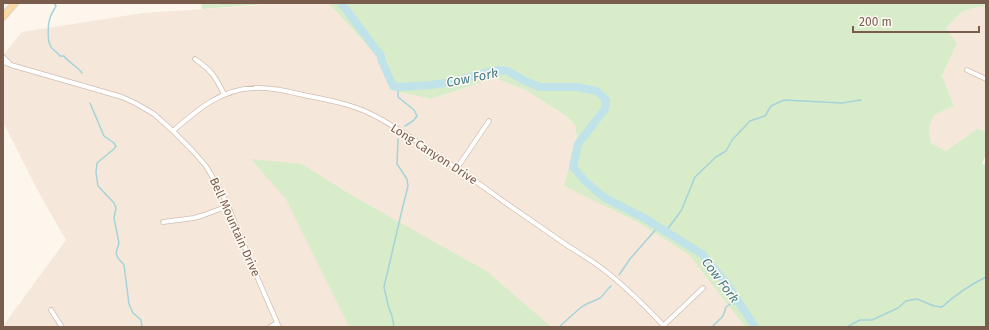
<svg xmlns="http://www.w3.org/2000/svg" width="989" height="330" font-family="'Fira Sans',sans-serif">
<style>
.residential{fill:#f5e8da}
.green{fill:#d8ecc9}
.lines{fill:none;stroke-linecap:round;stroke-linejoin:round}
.stream{stroke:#a5d3da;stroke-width:1.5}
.river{stroke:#bfe3e8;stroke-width:8}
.minor-casing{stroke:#d1beb0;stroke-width:5.5}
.primary-casing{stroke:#dad1cd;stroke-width:8}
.minor{stroke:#fff;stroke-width:4}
.primary{stroke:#fbd9a5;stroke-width:6}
.labels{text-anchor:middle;stroke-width:3;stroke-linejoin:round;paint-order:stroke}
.street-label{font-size:12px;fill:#7a5c4d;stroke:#fffaf3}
.water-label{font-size:13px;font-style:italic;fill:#437c86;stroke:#fffaf3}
</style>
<rect width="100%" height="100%" fill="#fdf6ec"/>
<!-- residential -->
<g class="residential">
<polygon points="277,3 328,3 377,56 390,90 431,99 495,78 527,91 566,116 575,125 577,139 565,186 637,222 689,255 745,327 4,327 3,326 66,240 39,193 3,122 3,55 22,32 143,13 250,6"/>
<polygon points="986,5 986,131 977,129 946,151 931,143 929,128 934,115 954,106 942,76 957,43 946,28 962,12 973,8"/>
</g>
<!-- green -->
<g class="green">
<polygon points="201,3 277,3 202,9"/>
<polygon points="328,3 986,3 986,5 984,6 973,8 962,12 946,28 957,43 942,76 954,106 934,115 929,128 931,143 946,151 977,129 986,131 986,154 982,164 986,165 986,327 745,327 689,255 637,222 564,186 577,139 575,125 566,116 527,91 495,78 431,99 390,90 377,56"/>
<polygon points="251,159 302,164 351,195 488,272 551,327 349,327 286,199"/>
</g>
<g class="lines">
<!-- stream -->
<g class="stream">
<path d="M54,3L56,6C54,10 51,14 50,18C48,23 47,42 51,47C52,49 57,52 60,56H64C69,63 77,66 82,73"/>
<polyline points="398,87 398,97 414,110 417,116 413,121 405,126"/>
<polyline points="90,103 104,136 114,143 116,146 114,149 97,163 96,173 98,186 114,203 116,208 114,218 119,243 116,253 118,258 124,265 129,304 133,313 141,320 142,327"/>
<polyline points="666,231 681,211 695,177 716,157 726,151 732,140 750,121 765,116 771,106 784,100 842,103 861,100"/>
<polyline points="619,275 630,259 658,227"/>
<polyline points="394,327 392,316 388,305 384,287 402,210 408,186 407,179 397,164 398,139"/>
<path d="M559,327C567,320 575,312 583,306C589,302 595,301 600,298C604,295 606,290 611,286"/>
<polyline points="712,327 723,316 726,307 730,304 734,304 738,302"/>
<path d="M847,327L860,320H872L898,308L906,301L917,299L934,306L942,307C955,295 970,285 986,277"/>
</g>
<!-- river -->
<polyline class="river" points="341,3 381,56 381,59 393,86 398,87 431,85 451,82 495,70 508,71 525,81 540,87 576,87 597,91 606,100 605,109 578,144 573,167 586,182 605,198 644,218 702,254 727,284 755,327"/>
<defs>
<g id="minor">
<polyline points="3,57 9,63"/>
<path d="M195,59C212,71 215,76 224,94"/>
<polyline points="3,62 11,65 122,97 135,103 154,114 173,131 191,149 206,166 219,188 228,206 258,279 279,327"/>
<polyline points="967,70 986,79"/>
<path d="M173,131C197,110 221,89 254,88C272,87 290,92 308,96C328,100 350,104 369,113C388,122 406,134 424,146C451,164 477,182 503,201C525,216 546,231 568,246C582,255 596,263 608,273C629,290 647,308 665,327"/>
<polyline points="457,168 489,121"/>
<polyline points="163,222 194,218 204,215 228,206"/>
<polyline points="51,310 62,327"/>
<polyline points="664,325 703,288"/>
<polyline points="270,327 277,323"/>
</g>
<polyline id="primary" points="3,17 15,3"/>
</defs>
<!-- minor casing -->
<use href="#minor" class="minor-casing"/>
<!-- primary casing -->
<use href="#primary" class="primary-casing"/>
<!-- minor -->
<use href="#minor" class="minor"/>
<!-- primary -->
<use href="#primary" class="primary"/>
</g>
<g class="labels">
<!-- street labels -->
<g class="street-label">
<text transform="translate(434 154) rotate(33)" y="4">Long Canyon Drive</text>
<text transform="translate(235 227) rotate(66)" y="4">Bell Mountain Drive</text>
</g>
<!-- water labels -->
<g class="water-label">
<text transform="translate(472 77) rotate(-11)" y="5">Cow Fork</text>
<text transform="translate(721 280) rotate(53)" y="5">Cow Fork</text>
</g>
</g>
<!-- border -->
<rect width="989" height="330" fill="none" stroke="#7a5c4d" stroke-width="8"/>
<!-- scale -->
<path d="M853 26v6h126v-6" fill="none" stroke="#7a5c4d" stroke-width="2"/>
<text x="859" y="26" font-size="12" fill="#7a5c4d" stroke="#fffaf3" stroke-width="3" paint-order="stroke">200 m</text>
</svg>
